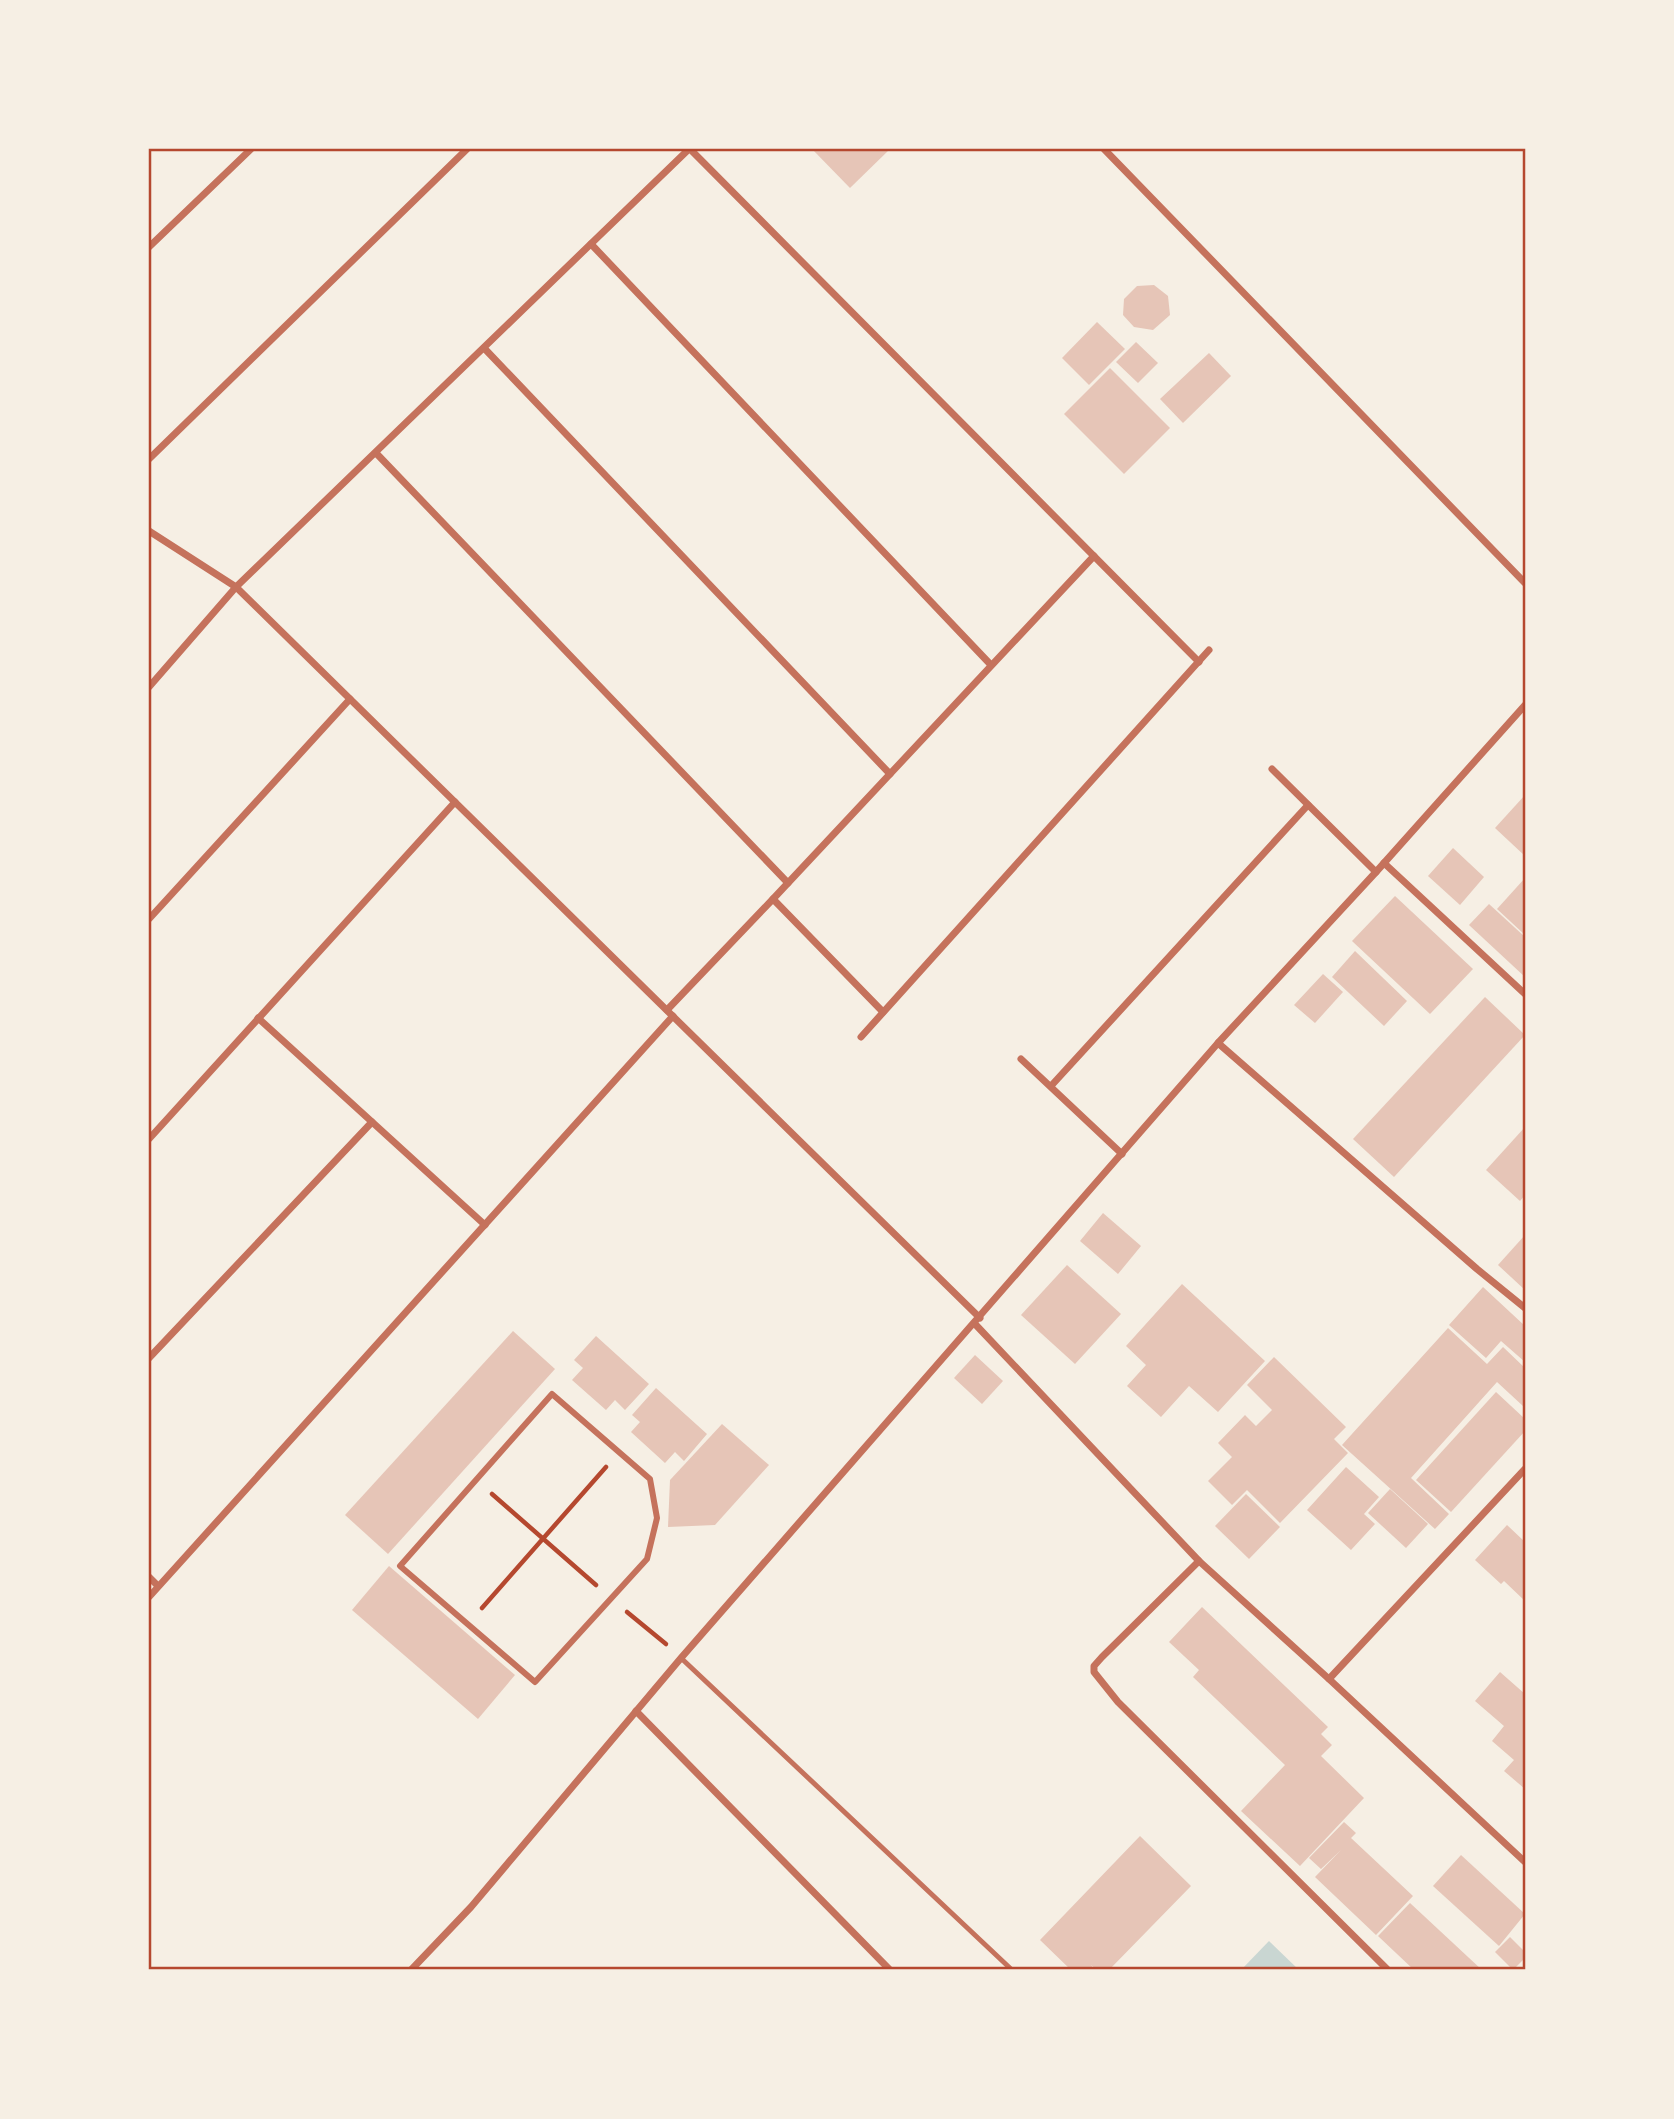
<svg xmlns="http://www.w3.org/2000/svg" width="1674" height="2119" font-family="'Fira Sans',sans-serif">
<style>
.water{fill:#c9d6d2}
.building{fill:#e6c5b7}
.lines{fill:none;stroke-linecap:round;stroke-linejoin:round}
.path{stroke:#b5482f;stroke-width:4.5}
.service{stroke:#c5725c;stroke-width:5}
.pedestrian{stroke:#c5725c;stroke-width:6}
.minor{stroke:#c5725c;stroke-width:7}
.neatline{fill:none;stroke:#b5482f;stroke-width:2.5}
</style>
<rect width="100%" height="100%" fill="#f6efe4"/>
<!-- water -->
<polygon class="water" points="1269,1941 1299,1970 1241,1970"/>
<!-- building -->
<g class="building">
<polygon points="812,149 890,149 850,188"/>
<polygon points="1154,285 1168,296 1170,315 1153,330 1134,327 1123,315 1124,299 1137,286"/>
<polygon points="1097,322 1125,349 1089,385 1062,358"/>
<polygon points="1136,342 1158,363 1138,383 1116,362"/>
<polygon points="1209,353 1231,376 1183,423 1160,399"/>
<polygon points="1110,368 1170,428 1124,474 1064,414"/>
<polygon points="1525,795 1525,856 1495,828"/>
<polygon points="1453,848 1484,877 1460,905 1428,876"/>
<polygon points="1525,878 1525,935 1497,909"/>
<polygon points="1395,896 1473,969 1430,1014 1352,941"/>
<polygon points="1489,904 1525,937 1525,977 1469,925"/>
<polygon points="1355,951 1407,1001 1384,1026 1332,977"/>
<polygon points="1323,974 1343,992 1315,1023 1294,1005"/>
<polygon points="1485,997 1525,1035 1394,1177 1353,1139"/>
<polygon points="1525,1127 1525,1195 1520,1201 1486,1170"/>
<polygon points="1103,1213 1141,1246 1118,1274 1080,1241"/>
<polygon points="1525,1235 1525,1290 1498,1265"/>
<polygon points="1067,1265 1121,1314 1075,1364 1021,1315"/>
<polygon points="1182,1284 1265,1361 1218,1412 1189,1386 1161,1417 1127,1386 1146,1365 1126,1346"/>
<polygon points="1483,1287 1525,1326 1525,1362 1501,1341 1486,1358 1449,1325"/>
<polygon points="1448,1328 1487,1364 1503,1347 1525,1368 1525,1403 1523,1406 1497,1382 1411,1478 1449,1514 1435,1529 1342,1445"/>
<polygon points="513,1331 555,1369 388,1554 345,1515"/>
<polygon points="596,1336 649,1384 625,1410 615,1400 606,1410 572,1380 583,1368 574,1360"/>
<polygon points="975,1355 1003,1381 982,1404 954,1378"/>
<polygon points="1274,1357 1346,1427 1334,1439 1348,1453 1280,1523 1247,1490 1232,1505 1208,1481 1232,1457 1218,1443 1245,1415 1256,1426 1272,1410 1247,1385"/>
<polygon points="656,1388 707,1434 684,1461 675,1452 665,1463 631,1432 640,1422 632,1415"/>
<polygon points="1496,1392 1525,1419 1525,1431 1451,1512 1416,1480"/>
<polygon points="722,1424 769,1465 715,1525 668,1527 670,1480"/>
<polygon points="1346,1467 1379,1497 1364,1514 1375,1524 1351,1550 1307,1510"/>
<polygon points="1390,1489 1428,1524 1406,1548 1368,1513"/>
<polygon points="1246,1494 1280,1527 1249,1559 1215,1526"/>
<polygon points="1507,1525 1525,1542 1525,1601 1504,1581 1501,1584 1475,1560"/>
<polygon points="389,1566 515,1675 478,1719 352,1610"/>
<polygon points="1202,1607 1328,1727 1321,1734 1332,1745 1321,1756 1364,1798 1300,1866 1241,1811 1285,1765 1193,1677 1199,1670 1169,1642"/>
<polygon points="1500,1672 1525,1694 1525,1789 1504,1771 1514,1760 1492,1741 1504,1726 1475,1701"/>
<polygon points="1344,1822 1356,1833 1351,1838 1413,1896 1376,1935 1315,1877 1341,1850 1321,1869 1309,1858"/>
<polygon points="1140,1836 1191,1886 1109,1970 1097,1970 1091,1965 1095,1970 1071,1970 1040,1940"/>
<polygon points="1461,1855 1525,1914 1499,1946 1433,1886"/>
<polygon points="1410,1903 1482,1970 1414,1970 1378,1936"/>
<polygon points="1510,1937 1525,1952 1525,1958 1513,1970 1495,1952"/>
</g>
<g class="lines">
<!-- path -->
<g class="path">
<polyline points="492,1494 596,1585"/>
<polyline points="482,1608 606,1467"/>
<polyline points="627,1612 666,1644"/>
</g>
<!-- service -->
<polyline class="service" points="681,1658 1012,1970"/>
<!-- pedestrian -->
<polygon class="pedestrian" points="552,1394 650,1479 657,1518 647,1559 535,1682 400,1566"/>
<!-- minor -->
<g class="minor">
<polyline points="690,149 1199,662"/>
<polyline points="1104,149 1525,583"/>
<polyline points="591,244 991,665"/>
<polyline points="149,247 251,149"/>
<polyline points="484,348 890,774"/>
<polyline points="376,453 788,883"/>
<polyline points="149,459 467,149"/>
<polyline points="149,531 236,587 980,1318"/>
<polyline points="149,687 236,587 689,149"/>
<polyline points="1272,769 1376,872"/>
<polyline points="1384,863 1525,994"/>
<polyline points="773,899 883,1012"/>
<polyline points="149,919 350,699"/>
<polyline points="667,1010 773,899 1094,556"/>
<polyline points="258,1018 485,1225"/>
<polyline points="861,1037 1209,650"/>
<polyline points="1218,1043 1477,1269 1525,1308"/>
<polyline points="1021,1059 1122,1154"/>
<polyline points="1051,1086 1308,805"/>
<polyline points="149,1139 455,802"/>
<polyline points="975,1324 1199,1561 1329,1679 1525,1862"/>
<polyline points="149,1358 372,1122"/>
<polyline points="1199,1561 1102,1657 1094,1666 1094,1672 1118,1702 1388,1970"/>
<polyline points="149,1577 158,1586"/>
<polyline points="149,1597 673,1016"/>
<polyline points="1329,1679 1525,1469"/>
<polyline points="636,1711 890,1970"/>
<polyline points="411,1970 471,1907 681,1658 1218,1043 1376,872 1525,705"/>
</g>
</g>
<!-- border -->
<rect width="1674" height="2119" fill="none" stroke="#f6efe4" stroke-width="301"/>
<rect x="150" y="150" width="1374" height="1818" class="neatline"/>
</svg>
